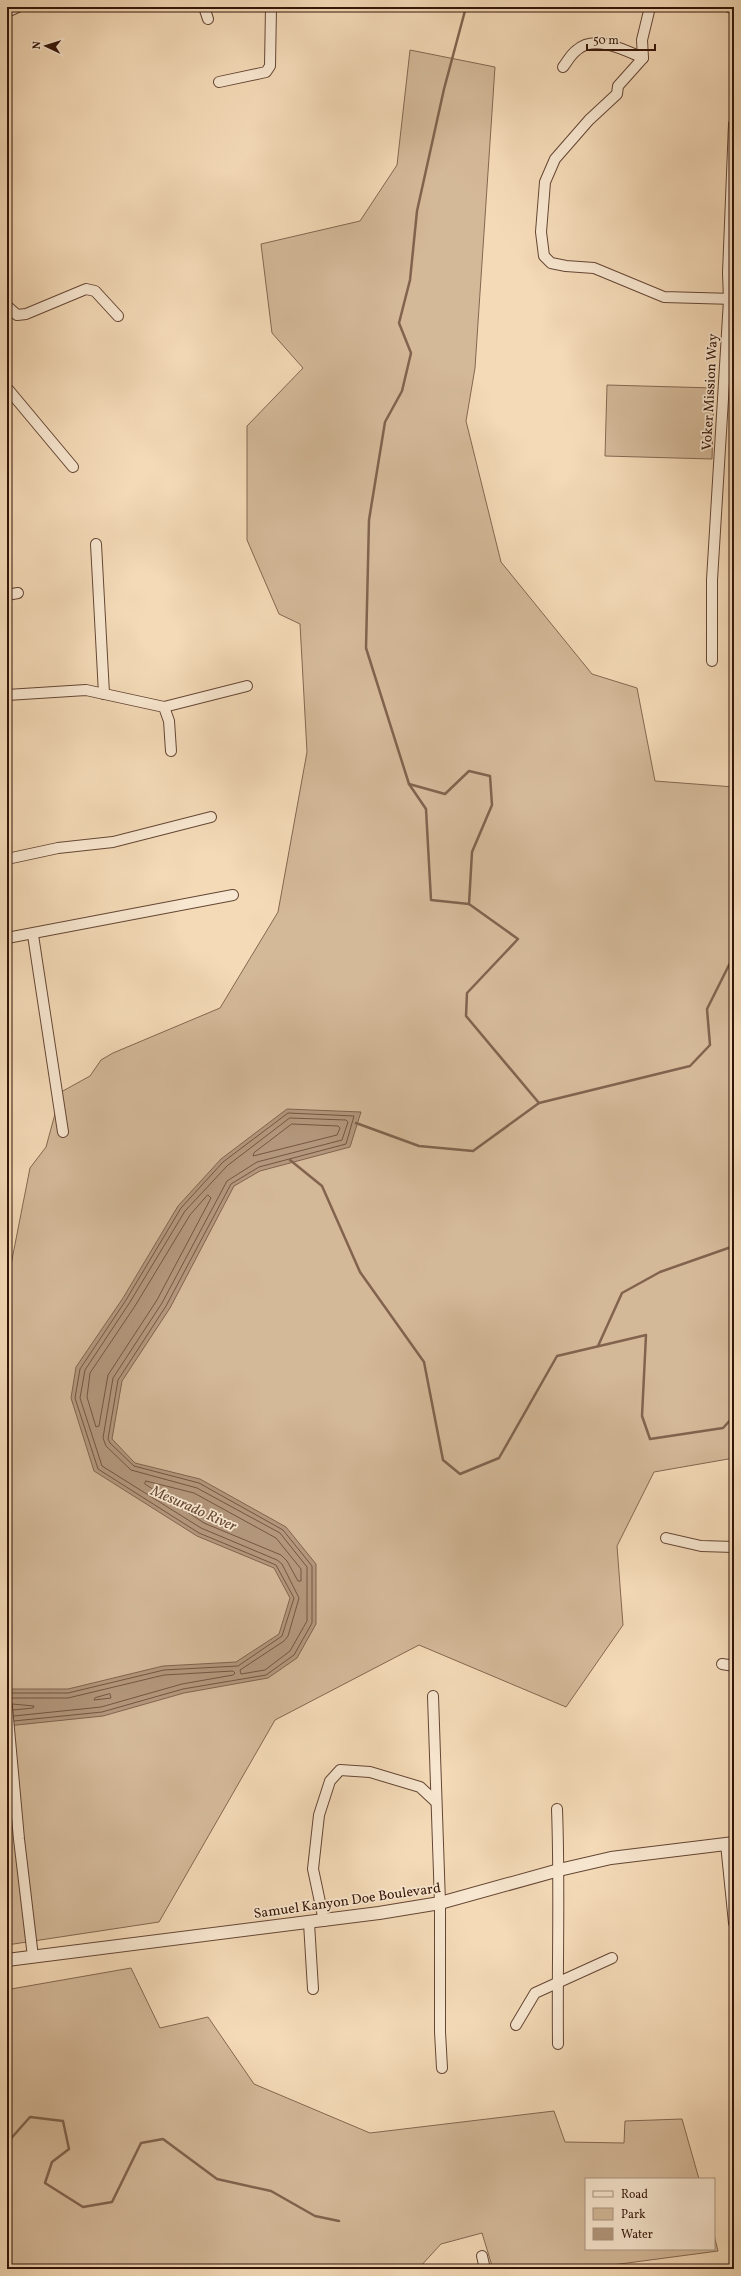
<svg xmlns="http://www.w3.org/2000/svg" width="741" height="2276" font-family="Vollkorn,serif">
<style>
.green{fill:#d4b999;stroke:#846750}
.water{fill:#b3977c;stroke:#81634e}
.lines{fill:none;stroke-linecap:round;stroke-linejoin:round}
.shore{stroke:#745642;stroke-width:1}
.stream{stroke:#81634e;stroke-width:2.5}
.minor-casing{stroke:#654634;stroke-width:12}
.tertiary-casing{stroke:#654634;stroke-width:14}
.minor{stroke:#f8e7d0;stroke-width:10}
.tertiary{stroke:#f8e7d0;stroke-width:12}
.labels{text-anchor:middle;stroke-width:3.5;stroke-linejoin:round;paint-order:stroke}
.street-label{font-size:14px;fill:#351508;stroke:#f8e7d0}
.water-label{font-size:15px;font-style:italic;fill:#674936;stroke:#f8e7d0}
</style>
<rect width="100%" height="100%" fill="#f4dab7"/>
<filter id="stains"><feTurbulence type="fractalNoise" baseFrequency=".005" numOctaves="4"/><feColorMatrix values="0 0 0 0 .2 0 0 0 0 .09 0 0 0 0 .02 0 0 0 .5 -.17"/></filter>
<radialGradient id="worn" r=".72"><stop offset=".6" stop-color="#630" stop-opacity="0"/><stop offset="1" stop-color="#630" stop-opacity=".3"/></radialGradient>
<!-- green -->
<g class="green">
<polygon points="410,50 495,67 475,368 466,421 501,562 592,674 637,688 655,781 734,787 734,1458 654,1472 617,1546 623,1625 566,1707 419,1645 275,1720 159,1922 7,1945 7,1285 30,1168 46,1147 61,1092 90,1076 101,1060 113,1053 220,1008 278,912 307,752 300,624 279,614 247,540 247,426 303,368 272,333 261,244 360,221 397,165"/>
<polygon points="607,385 714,388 712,459 605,456"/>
<polygon points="131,1968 160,2028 208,2017 254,2084 370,2133 554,2111 565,2142 624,2143 625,2121 682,2119 699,2179 586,2179 586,2249 714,2249 714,2235 718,2251 582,2269 493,2269 482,2233 441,2244 418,2269 7,2269 7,2011 11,1989"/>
</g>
<!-- water -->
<polygon class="water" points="287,1109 361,1112 350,1147 260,1171 234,1186 170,1308 122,1381 112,1439 135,1463 200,1479 286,1527 316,1564 316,1624 297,1658 268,1678 184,1693 103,1716 7,1726 7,1689 68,1689 163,1666 236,1662 279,1634 290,1598 274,1568 197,1536 94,1471 71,1398 76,1367 123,1298 178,1206 221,1159"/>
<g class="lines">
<!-- shore -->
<g class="shore">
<polygon points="290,1118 346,1120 348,1122 342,1140 257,1162 227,1181 162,1303 113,1378 103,1438 106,1446 131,1470 197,1488 280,1533 307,1567 307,1621 290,1651 265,1670 241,1674 240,1670 284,1641 288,1636 299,1598 282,1564 277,1560 201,1528 102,1466 80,1398 85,1370 130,1302 185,1211 227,1166"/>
<polygon points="292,1124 338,1126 340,1128 337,1135 253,1156 254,1153"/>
<polygon points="208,1195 211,1198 157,1300 108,1375 99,1426 96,1427 87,1397 90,1373 135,1306 190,1215"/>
<polygon points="146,1481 194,1493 276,1538 301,1569 301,1581 298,1581 287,1561 281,1555 204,1523 145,1484"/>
<polyline points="7,1693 68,1693 164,1670 238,1666 282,1636 294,1598 276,1565 199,1533 98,1469 75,1398 80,1369 126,1300 181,1208 223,1162 288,1113 354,1116 346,1144 259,1167 231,1184 166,1306 118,1380 108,1439 110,1443 134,1466 199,1483 283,1530 312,1566 312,1623 294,1655 266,1675 183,1689 102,1712 14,1721"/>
<polygon points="110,1694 111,1698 94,1700 95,1698"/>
<polyline points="7,1698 68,1698 164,1675 233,1671 235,1673 233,1675 182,1684 101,1707 14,1716"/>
<polyline points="12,1704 34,1706 33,1708 13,1710"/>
</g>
<!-- stream -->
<g class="stream">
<polyline points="466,7 444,89 417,211 410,280 399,323 411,353 402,391 385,422 369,520 366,648 409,784 426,809 431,900 469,904 518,939 467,993 466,1016 539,1103"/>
<polyline points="409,784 445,794 469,771 490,776 492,805 472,852 469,904"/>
<polyline points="356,1123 419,1146 473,1151 539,1103 690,1066 710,1045 707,1009 734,955"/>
<polyline points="290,1160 322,1186 360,1272 424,1362 443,1460 460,1474 499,1458 557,1356 646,1335 642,1416 650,1439 723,1428 734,1416"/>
<polyline points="598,1346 622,1293 660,1272 734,1246"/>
<polyline points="7,2143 30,2117 63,2121 69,2149 52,2162 45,2183 83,2207 112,2202 141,2143 163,2139 217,2179 271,2191 315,2216 339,2221"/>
</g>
<defs>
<g id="minor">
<polyline points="204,7 208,19"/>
<polyline points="650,7 642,40 643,58 618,86 617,94 589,120 555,159 545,182 541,232 544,256 551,263 566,266 594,268 664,297 734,299"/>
<polyline points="729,7 734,9"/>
<polyline points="7,12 18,7"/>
<path d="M563,67C567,62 571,54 577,50C594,34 625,50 643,58"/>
<polyline points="219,82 266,72 270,66 271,7"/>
<polyline points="7,306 17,315 26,314 86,289 95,291 118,316"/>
<polyline points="7,388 73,467"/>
<polyline points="96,544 104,694"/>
<polyline points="7,595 18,593"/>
<polyline points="712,661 712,580 729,300 728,273 734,124"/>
<polyline points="7,695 86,690 164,707 169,721 171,751"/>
<polyline points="164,707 247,686"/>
<polyline points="7,859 58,848 113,842 211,817"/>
<polyline points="33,935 63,1132"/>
<polyline points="7,938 233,895"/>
<polyline points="666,1538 701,1546 734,1547"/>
<polyline points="722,1664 734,1666"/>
<polyline points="433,1696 440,1903 440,2032 442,2068"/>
<polyline points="7,1707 19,1839 33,1957"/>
<path d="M557,1809C560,1887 557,1965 558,2044"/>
<polyline points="726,1844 734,1923"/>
<polyline points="324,1921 313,1869 319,1815 330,1781 340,1770 370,1772 420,1787 435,1801"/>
<polyline points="309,1923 313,1989"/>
<polyline points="516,2025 535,1993 612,1958"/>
<polyline points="482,2256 485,2269"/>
</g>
<polyline id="tertiary" points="7,1960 379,1913 440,1903 559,1870 611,1858 734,1843"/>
</defs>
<!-- minor casing -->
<use href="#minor" class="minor-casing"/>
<!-- tertiary casing -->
<use href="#tertiary" class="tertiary-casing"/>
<!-- minor -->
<use href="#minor" class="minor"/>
<!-- tertiary -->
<use href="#tertiary" class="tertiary"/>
</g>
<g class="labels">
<!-- street labels -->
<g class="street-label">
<text transform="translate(709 392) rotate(-87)" y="5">Voker Mission Way</text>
<text transform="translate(347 1900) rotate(-8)" y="5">Samuel Kanyon Doe Boulevard</text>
</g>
<!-- water labels -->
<g class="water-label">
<text transform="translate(194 1508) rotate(24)" y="5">Mesurado River</text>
</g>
</g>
<!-- margin -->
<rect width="741" height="2276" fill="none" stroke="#f4dab7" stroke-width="24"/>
<rect x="8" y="8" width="725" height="2260" fill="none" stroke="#351508" stroke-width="2"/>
<rect x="12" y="12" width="717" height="2252" fill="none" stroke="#351508"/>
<!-- legend -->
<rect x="585" y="2178" width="130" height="72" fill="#f8e7d0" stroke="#aa9380"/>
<rect x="593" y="2191" width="20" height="6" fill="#f8e7d0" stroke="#aa9380"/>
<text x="621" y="2198" font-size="12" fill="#351508">Road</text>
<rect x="593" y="2208" width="20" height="12" fill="#d4b999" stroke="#aa9380"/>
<text x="621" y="2218" font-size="12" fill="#351508">Park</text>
<rect x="593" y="2228" width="20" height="12" fill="#b3977c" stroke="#aa9380"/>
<text x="621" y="2238" font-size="12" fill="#351508">Water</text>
<!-- north arrow -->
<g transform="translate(46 46) rotate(274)" stroke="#f8e7d0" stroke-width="3" paint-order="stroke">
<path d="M0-3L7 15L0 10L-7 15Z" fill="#351508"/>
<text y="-6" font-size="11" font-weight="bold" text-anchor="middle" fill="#351508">N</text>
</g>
<!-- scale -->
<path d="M587 44v6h68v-6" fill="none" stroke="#351508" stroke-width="2"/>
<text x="593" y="44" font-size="12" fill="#351508" stroke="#f8e7d0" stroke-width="3" paint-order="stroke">50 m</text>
<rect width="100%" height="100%" filter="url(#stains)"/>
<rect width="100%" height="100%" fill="url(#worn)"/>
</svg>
